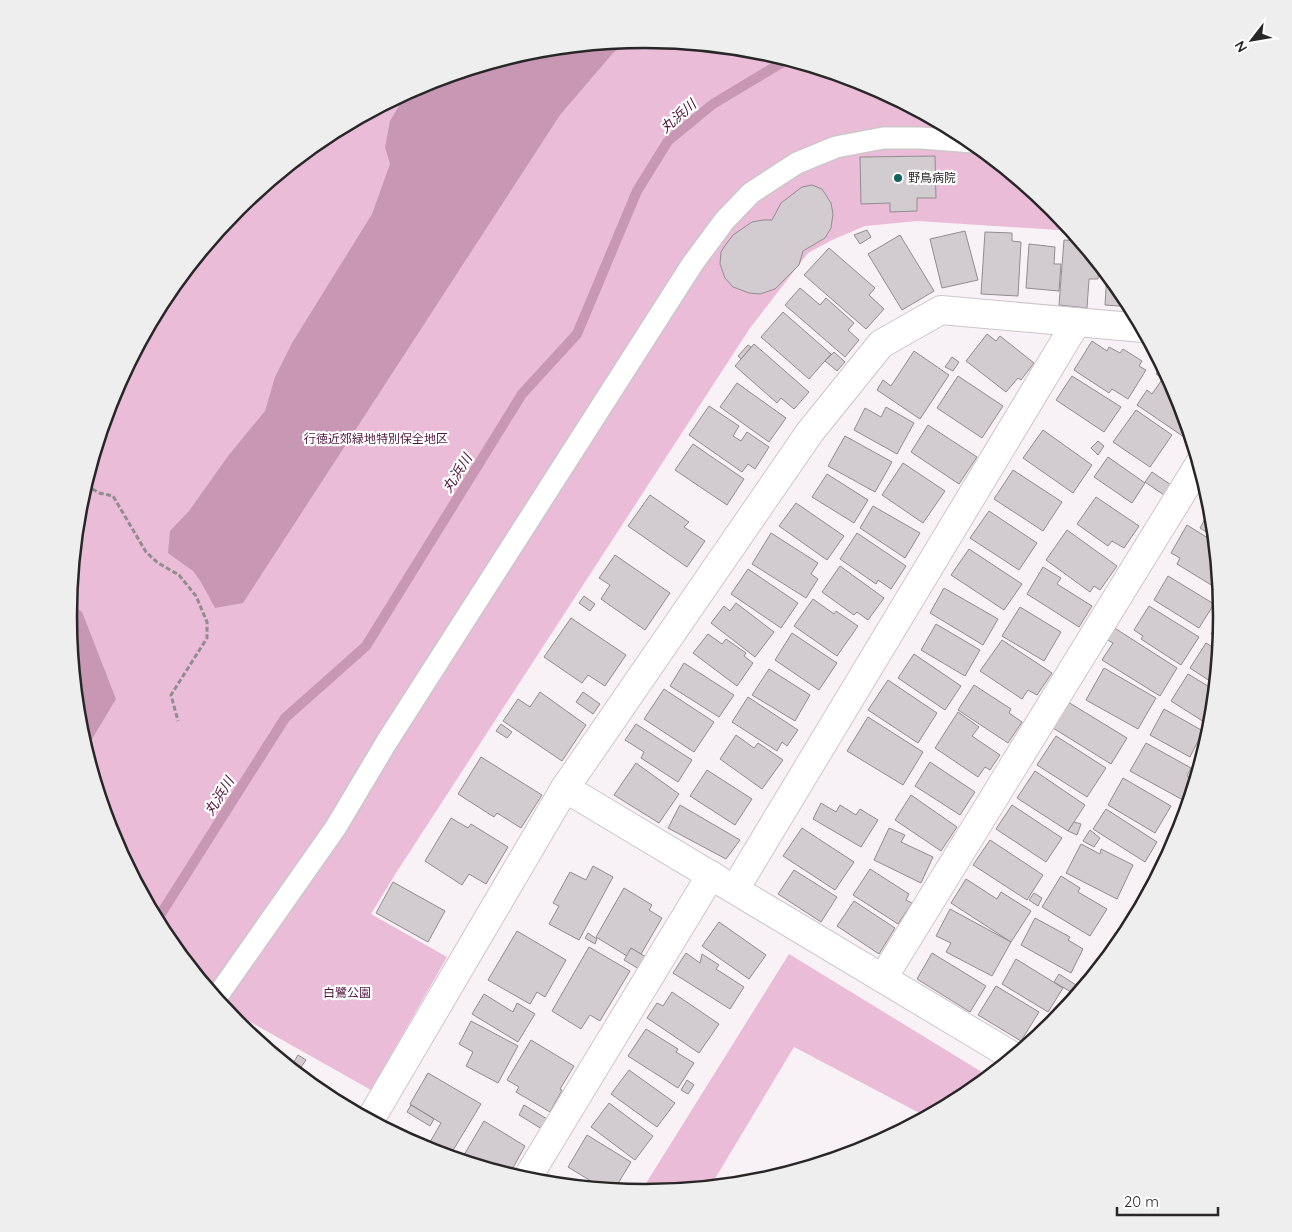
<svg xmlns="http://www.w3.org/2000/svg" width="1292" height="1232" font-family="Quicksand,'Noto Sans JP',sans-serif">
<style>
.green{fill:#ebbcd8}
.water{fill:#c797b3}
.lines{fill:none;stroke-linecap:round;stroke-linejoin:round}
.stream{stroke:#c797b3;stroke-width:10}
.building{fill:#d2cbcf;stroke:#928c8f}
.pedestrian-casing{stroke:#cdc6ca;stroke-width:24}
.minor-casing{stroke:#cdc6ca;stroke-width:30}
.path{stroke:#918c8f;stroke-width:3;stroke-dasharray:5 2.5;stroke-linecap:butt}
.pedestrian{stroke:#fff;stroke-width:21}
.minor{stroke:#fff;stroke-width:28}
.poi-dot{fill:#126260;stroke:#fff;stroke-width:2}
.labels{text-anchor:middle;stroke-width:4.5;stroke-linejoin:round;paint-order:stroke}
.poi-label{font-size:12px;fill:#282627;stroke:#fff;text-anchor:start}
.park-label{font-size:12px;fill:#51183e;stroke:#fff}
.water-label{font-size:14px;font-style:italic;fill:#4b1239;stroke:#fff}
.rim{fill:none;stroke:#282627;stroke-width:2.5}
</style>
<rect width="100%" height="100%" fill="#f8f1f5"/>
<!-- green -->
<g class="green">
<polygon points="646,39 759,50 867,83 967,136 1054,208 1074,231 917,221 865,226 832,240 808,253 750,328 396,873 371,914 447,957 371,1090 245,1019 240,1026 238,1024 166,936 113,837 80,728 69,616 80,503 113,395 166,295 238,208 326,136 425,83 534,50"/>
<polygon points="789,954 990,1077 966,1096 927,1117 794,1047 710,1187 640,1193"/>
</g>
<!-- water -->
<g class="water">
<polygon points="631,40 613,53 560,115 243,603 215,608 201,582 193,571 168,553 170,531 189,511 228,456 265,411 275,377 292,343 372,214 390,164 385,147 390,121 403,99 416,88 425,83 534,50"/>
<polygon points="70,604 82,612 116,699 86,749 80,728 69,616"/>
</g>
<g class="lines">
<!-- stream -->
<polyline class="stream" points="157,920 285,718 366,646 522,394 577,334 637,191 668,141 713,104 788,59"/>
</g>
<!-- building -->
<g class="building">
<polygon points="935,156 936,198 917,198 917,211 890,212 890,203 861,204 860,157"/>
<polygon points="812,185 822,189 831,203 833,214 831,228 825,238 803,251 799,265 775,289 760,294 749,293 733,287 725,278 720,264 721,252 724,247 733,235 752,222 763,220 772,220 781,203 802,187"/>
<polygon points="1040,196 1054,208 1055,208 1039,207"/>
<polygon points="867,230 871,237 860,244 854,235"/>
<polygon points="965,231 978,280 942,288 930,239"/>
<polygon points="985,232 1012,233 1012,241 1021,242 1018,296 981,294"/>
<polygon points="900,235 934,291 902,310 868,254"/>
<polygon points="1064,240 1082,241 1093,255 1092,258 1096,258 1099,263 1098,279 1089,279 1087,308 1059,305"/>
<polygon points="1029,244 1055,247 1054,264 1061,264 1059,291 1026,288"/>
<polygon points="829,248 875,288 869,295 884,309 866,329 804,275"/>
<polygon points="1107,272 1126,296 1132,307 1105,305"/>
<polygon points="800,288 820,305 826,298 854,323 848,330 859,340 845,357 785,305"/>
<polygon points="783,312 831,354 809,379 761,337"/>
<polygon points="987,334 996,341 1000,336 1034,363 1021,380 1018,378 1006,392 966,361"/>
<polygon points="1092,341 1107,351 1109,347 1120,353 1123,349 1142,361 1139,366 1146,370 1128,399 1112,389 1109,393 1074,370"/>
<polygon points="754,344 809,392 794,409 781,398 777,403 735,366"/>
<polygon points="748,345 751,347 741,359 738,356"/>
<polygon points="914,351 949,375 920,419 877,390 883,380 891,386"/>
<polygon points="834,352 845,362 837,371 825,361"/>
<polygon points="952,357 959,362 953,371 945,367"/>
<polygon points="1163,365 1175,388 1156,374"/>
<polygon points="958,376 1003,406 982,438 937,408"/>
<polygon points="1072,376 1121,407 1104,432 1056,400"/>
<polygon points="1161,381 1178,392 1179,395 1191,433 1187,439 1137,405 1147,390 1152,394"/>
<polygon points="737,383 786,418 769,442 720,407"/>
<polygon points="709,406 739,426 733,436 741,441 747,432 769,447 755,469 748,464 742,472 689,435"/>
<polygon points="886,407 914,423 897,454 854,430 865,408 881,417"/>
<polygon points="1136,410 1172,435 1150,467 1113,442"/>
<polygon points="928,425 977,457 959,484 911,452"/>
<polygon points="1043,430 1092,465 1073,493 1023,458"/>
<polygon points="845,436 892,462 875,492 828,466"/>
<polygon points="1098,441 1104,446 1098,455 1091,448"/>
<polygon points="693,444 744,479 727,505 675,470"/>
<polygon points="1108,457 1145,483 1132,503 1094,477"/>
<polygon points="903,463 945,491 923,523 882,495"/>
<polygon points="1013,470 1062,502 1043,531 994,499"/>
<polygon points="1152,472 1171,485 1164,495 1145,482"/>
<polygon points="827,474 868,500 854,523 812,497"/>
<polygon points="650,495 689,522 684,527 705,541 687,567 628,526"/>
<polygon points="1096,497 1139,526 1124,548 1112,541 1108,546 1077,524"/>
<polygon points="796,503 844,536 827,560 779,526"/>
<polygon points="873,506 920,533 905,558 860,528"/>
<polygon points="1212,506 1216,538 1200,528"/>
<polygon points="989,511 1037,543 1019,570 970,538"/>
<polygon points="1187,525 1216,543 1221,591 1177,564 1180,558 1171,553"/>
<polygon points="1067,530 1117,566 1100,590 1094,586 1090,592 1046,560"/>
<polygon points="771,533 818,563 811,574 818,579 806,598 752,564"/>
<polygon points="857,533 906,566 891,589 878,580 876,584 840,559"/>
<polygon points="969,549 1022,584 1004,610 951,575"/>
<polygon points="615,555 670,593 645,630 601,599 610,585 599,578"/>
<polygon points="840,566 884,598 868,620 857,612 854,615 822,592"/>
<polygon points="1043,567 1061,578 1057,584 1092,606 1079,627 1027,594"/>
<polygon points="748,569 798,603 781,628 731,594"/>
<polygon points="1168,576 1214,604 1199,628 1154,600"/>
<polygon points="944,588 998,619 983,645 930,613"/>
<polygon points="584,596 595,604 590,611 579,603"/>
<polygon points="813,599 834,614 836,611 858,626 837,656 794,626"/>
<polygon points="736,603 774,632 755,657 711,623 724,606 730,611"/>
<polygon points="1149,606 1199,637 1181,665 1141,639 1143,636 1134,630"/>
<polygon points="1020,607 1061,632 1044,661 1002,636"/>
<polygon points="1223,614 1223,616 1221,640 1211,634"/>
<polygon points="571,618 626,655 605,686 588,675 582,683 544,657"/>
<polygon points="936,624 980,650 965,676 921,650"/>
<polygon points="1113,627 1177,668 1160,696 1102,660 1113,643 1106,639"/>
<polygon points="792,633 837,663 819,690 775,660"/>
<polygon points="708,634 722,644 726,639 746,653 744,656 753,663 737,686 693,653"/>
<polygon points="1002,640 1052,673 1037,695 1028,690 1022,699 980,671"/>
<polygon points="1206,643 1220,652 1216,685 1190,668"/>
<polygon points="914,654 961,686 945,710 898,678"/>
<polygon points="684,663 734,695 719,717 670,686"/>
<polygon points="1104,668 1156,698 1138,729 1086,700"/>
<polygon points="769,669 810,695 795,721 752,695"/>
<polygon points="1188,674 1216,691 1212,727 1171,701"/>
<polygon points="888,680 937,713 918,743 868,710"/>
<polygon points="974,685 1011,709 1009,713 1022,722 1008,743 958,710"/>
<polygon points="664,689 714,722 694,752 644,719"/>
<polygon points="540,692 586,725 562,761 503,721 518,699 530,707"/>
<polygon points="583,692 600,704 593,714 576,702"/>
<polygon points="748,697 798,730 787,746 782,742 777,751 732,722"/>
<polygon points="1068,702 1127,738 1111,764 1053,728"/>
<polygon points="1164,709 1203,731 1190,757 1150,735"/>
<polygon points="958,712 979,727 972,736 1000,755 990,770 985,767 978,777 935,748"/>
<polygon points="868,717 923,752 903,785 847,751"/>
<polygon points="501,724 512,732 507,738 496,731"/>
<polygon points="636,724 692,760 678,782 641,758 644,752 625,740"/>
<polygon points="736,735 754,748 758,743 783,760 762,789 720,759"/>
<polygon points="1056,736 1106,768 1087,797 1037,765"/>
<polygon points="1146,743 1191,768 1187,776 1194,780 1183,800 1130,771"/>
<polygon points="481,757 542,795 521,828 497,813 494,817 458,794"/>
<polygon points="930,762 975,792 960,815 915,786"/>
<polygon points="636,763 679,794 659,823 614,795"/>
<polygon points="707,770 752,799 735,825 690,796"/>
<polygon points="1035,771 1085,805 1068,831 1017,798"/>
<polygon points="1123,778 1171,806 1155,833 1108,805"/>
<polygon points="911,795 957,827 941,851 895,820"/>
<polygon points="821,803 836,812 840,805 856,815 860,809 878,820 861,847 813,819"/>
<polygon points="680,805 740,840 726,859 668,828"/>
<polygon points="1012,805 1062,838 1046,862 996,829"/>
<polygon points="1106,809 1157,842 1145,862 1093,829"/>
<polygon points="451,818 468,828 471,824 508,847 486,884 469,874 462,885 425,861"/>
<polygon points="1074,822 1081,824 1077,835 1068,831"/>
<polygon points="802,828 854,862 835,890 783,856"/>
<polygon points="889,828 905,835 901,842 933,857 921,883 874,860"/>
<polygon points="1090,830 1100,838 1094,847 1083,841"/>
<polygon points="990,840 1043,875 1027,900 973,865"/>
<polygon points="1081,844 1100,854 1101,849 1133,865 1117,899 1066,873"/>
<polygon points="593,866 613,877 579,940 549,924 559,906 553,903 570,872 586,880"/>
<polygon points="870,869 909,894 906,900 912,903 898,924 853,895"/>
<polygon points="794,870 837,897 821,922 778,894"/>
<polygon points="1061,876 1080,888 1078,892 1107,909 1090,936 1042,907"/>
<polygon points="966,879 997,899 1001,892 1031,911 1011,942 951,903"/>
<polygon points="393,882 445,911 428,942 376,913"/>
<polygon points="624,888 652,905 649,910 662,918 641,954 631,948 627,956 596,937"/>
<polygon points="1034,893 1042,898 1038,906 1029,900"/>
<polygon points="854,901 895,928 879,954 837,926"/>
<polygon points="950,909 1011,942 992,976 946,952 951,943 936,936"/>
<polygon points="1035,918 1070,937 1068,940 1083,949 1071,973 1021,945"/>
<polygon points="719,922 766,955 749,979 702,946"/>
<polygon points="517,931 566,960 545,997 537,992 530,1004 488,980"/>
<polygon points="588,933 597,939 595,944 585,938"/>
<polygon points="589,947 630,971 600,1021 590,1015 581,1029 552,1011"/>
<polygon points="631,948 646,957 639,969 624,960"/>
<polygon points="686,953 700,963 702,954 719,965 716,969 744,987 730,1009 673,973"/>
<polygon points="932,953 986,986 970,1012 917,979"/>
<polygon points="1016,959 1063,988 1048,1012 1002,984"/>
<polygon points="1059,974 1076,985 1071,992 1054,982"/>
<polygon points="996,986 1039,1012 1021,1041 978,1015"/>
<polygon points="672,992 719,1024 699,1053 647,1018 657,1003 663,1006"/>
<polygon points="484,994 513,1012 517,1003 535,1014 518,1042 472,1014"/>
<polygon points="471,1021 518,1046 498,1083 466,1066 473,1052 459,1044"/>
<polygon points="646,1029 678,1049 676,1052 694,1063 678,1088 628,1056"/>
<polygon points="531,1040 574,1066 560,1089 562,1090 550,1112 516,1092 519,1087 507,1080"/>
<polygon points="298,1055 306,1060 299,1070 292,1065"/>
<polygon points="629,1070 675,1103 657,1127 611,1094"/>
<polygon points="428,1073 481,1104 449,1157 426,1149 441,1123 410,1104"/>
<polygon points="687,1080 694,1085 688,1094 681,1090"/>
<polygon points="609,1103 653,1136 635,1160 591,1127"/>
<polygon points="411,1105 434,1119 430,1126 407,1112"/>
<polygon points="524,1105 547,1119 542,1129 519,1115"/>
<polygon points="484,1121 525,1146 509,1175 461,1160"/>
<polygon points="587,1135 631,1162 614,1190 604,1189 568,1167"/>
<polygon points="549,1175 568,1185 571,1180 584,1187 544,1183"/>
</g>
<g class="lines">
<defs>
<polyline id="pedestrian" points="216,998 336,827 386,743 693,263 725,220 751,193 797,163 836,147 883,138 921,138 974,142"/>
<g id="minor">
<polyline points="565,788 1014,1057"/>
<polyline points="735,889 1076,323"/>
<polyline points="883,978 1200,463"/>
<polyline points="370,1120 565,788 810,432 881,344 941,310 1143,328"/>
<polyline points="526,1180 711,875"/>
</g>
</defs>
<!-- pedestrian casing -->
<use href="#pedestrian" class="pedestrian-casing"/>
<!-- minor casing -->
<use href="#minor" class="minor-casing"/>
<!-- path -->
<polyline class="path" points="86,485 99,493 113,496 146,552 158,563 179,575 196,596 207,622 207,638 171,695 178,721"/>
<!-- pedestrian -->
<use href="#pedestrian" class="pedestrian"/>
<!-- minor -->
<use href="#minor" class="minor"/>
</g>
<!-- markers -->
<circle class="poi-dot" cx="898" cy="178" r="5"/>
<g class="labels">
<!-- poi labels -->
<g class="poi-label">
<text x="908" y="182">野鳥病院</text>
</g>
<!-- park labels -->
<g class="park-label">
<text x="376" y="443">行徳近郊緑地特別保全地区</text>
<text x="347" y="997">白鷺公園</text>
</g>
<!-- water labels -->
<g class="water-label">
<text transform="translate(678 116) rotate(-41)" y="5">丸浜川</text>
<text transform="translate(457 473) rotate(-58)" y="5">丸浜川</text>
<text transform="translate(219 796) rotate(-58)" y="5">丸浜川</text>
</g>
</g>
<!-- crop -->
<path d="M0 0H1292V1232H0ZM77 616a568 568 0 1 1 1136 0a568 568 0 1 1-1136 0Z" fill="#eee" fill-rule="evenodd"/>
<path class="rim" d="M77 616a568 568 0 1 1 1136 0a568 568 0 1 1-1136 0Z"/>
<!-- north arrow -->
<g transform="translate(1252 40) rotate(239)" stroke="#ffffff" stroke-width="4" paint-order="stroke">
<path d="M0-4L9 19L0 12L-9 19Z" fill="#282627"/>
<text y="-8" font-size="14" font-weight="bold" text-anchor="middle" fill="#282627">N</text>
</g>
<!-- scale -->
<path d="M1117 1207v8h101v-8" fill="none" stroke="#282627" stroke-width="2.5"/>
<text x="1124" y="1207" font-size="15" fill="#282627" stroke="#ffffff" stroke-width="4" paint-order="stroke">20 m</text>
</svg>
